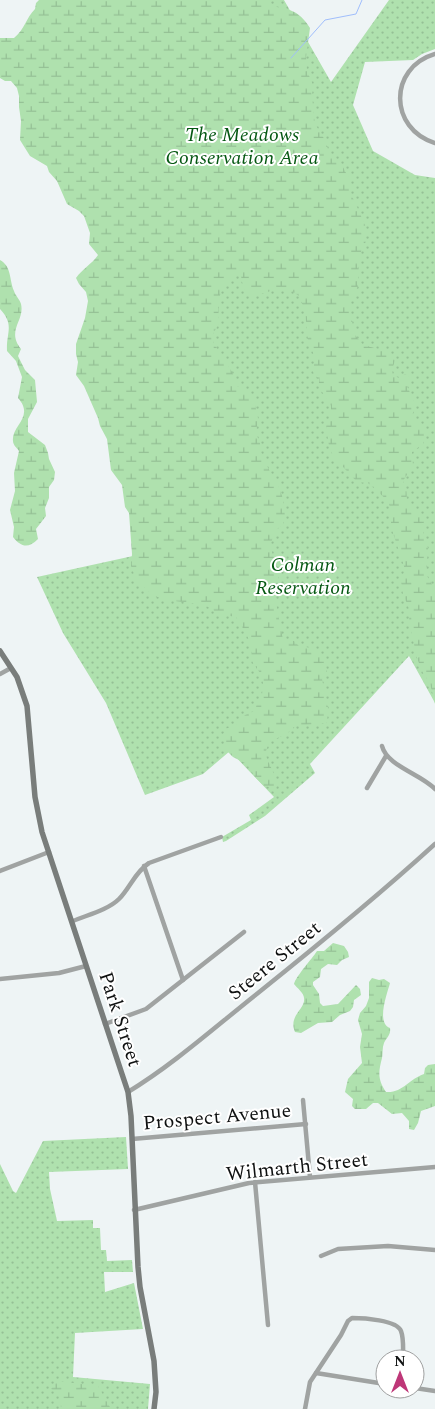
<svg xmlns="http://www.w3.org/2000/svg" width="435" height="1409" font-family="Spectral,serif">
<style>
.grass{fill:url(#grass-dots)}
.wetland{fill:url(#wetland-marsh)}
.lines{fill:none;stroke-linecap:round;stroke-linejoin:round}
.stream{stroke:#a0befc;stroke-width:1}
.street{stroke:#a0a3a2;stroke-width:4.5}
.secondary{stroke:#797d7b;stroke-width:5.5}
.labels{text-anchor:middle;stroke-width:4;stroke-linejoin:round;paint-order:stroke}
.park-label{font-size:20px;font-style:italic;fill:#055812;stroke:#fff}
.street-label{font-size:20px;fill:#0f1111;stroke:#fff}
</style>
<defs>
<pattern id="grass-dots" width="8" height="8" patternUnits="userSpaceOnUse" patternTransform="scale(1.25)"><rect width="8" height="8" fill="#afe1ae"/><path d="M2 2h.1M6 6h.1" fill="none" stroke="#95c095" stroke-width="1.8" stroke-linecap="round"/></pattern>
<pattern id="wetland-marsh" width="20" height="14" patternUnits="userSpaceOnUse" patternTransform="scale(1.25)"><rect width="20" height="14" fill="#afe1ae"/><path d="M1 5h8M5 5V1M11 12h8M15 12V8" fill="none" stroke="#95c095"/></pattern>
</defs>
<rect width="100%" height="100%" fill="#eef4f5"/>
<!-- grass -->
<g class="grass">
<polygon points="156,0 284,0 331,82 389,0 435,0 435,49 422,54 413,60 365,62 353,105 373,151 415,175 435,178 435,703 409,656 310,764 315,773 265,816 226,841 223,842 222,837 251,820 249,815 274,797 230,751 203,774 145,795 106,703 63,633 37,577 174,547 155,211"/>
<polygon points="126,1137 128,1169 49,1172 50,1189 57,1221 93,1220 93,1228 100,1228 101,1250 106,1250 107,1261 132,1260 133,1272 104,1272 105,1292 134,1283 143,1329 75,1333 73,1377 150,1384 148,1409 0,1409 0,1164 13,1191 16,1193 43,1141"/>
</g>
<!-- wetland -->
<g class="wetland">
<path d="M39,0H263C282,14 294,2 310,28L306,57L307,71L313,85L312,96L315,124L325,140L329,152L341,163L346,173L350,178V192L365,224L366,241L359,257L358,286L351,300L349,316L352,321L355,335L363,345L390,352L395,360L392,370L393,375L399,378L405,374L410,377L407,386L415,404L412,417L421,423L426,433L423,444L412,452L413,465L403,481C404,483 405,486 406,488C408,499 404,502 414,511C419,515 423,516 427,521L423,534L428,548L426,574L435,590V704L430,683L423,673L417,658L409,621L410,611L403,594L401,582L404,572V566L391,527V509L387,500L368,483L357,482L333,456L329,446L326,426L331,414V406L319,387V379L313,372L315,358L308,340L305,312L300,297L291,290C285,290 277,290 271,291C263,293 252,299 245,290C241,285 243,277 239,272L235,273L228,280L221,292L218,302L219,323L212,336L214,344L232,372L237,386L248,392L254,401L258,418L256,433L260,443V450L269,470L277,482L283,499L285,517L283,524L275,531L270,546L279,573L278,583L274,592L283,640L294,641L299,646L318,649C320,657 326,663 327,671L322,679L328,708L327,723L296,726L288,733L269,742L265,754L278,783L276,788L264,786L255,777L247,764L233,757L226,750L223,730L238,724L245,715L254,711L262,695L263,683L260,673L253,663L251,658L252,647L246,633L236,617L219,614L205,605L167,600L152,595L136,579L131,566L132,554L129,513L125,507L122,485L111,470L107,439L100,426L98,418L84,386L76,375L78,362L76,354V344L85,318L88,301L86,292L79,284L76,278C82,269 92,264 98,255L89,244L90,233L84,216L79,211L67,204L57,181L49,172L47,166L30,156L20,140L21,121L19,107V96L17,88L11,81H5L0,78V38H14C25,29 26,18 35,9L36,3Z"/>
<path d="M0,260C12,267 9,279 14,291C15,295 20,300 21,304C25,321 6,330 21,349L18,356L25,370L35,380L37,402L28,419V432L45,445L48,453L49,459L55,472L54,480L49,487V498L45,508L46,516L36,529L38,539C28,549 21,547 13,537L14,527L10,510L15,491L14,473L19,451C17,448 13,445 13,441C11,426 35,417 18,398L22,377L16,361L7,351C6,332 15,325 0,309Z"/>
<path d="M333,943L344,946L348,952L349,957L342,960L337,965L328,964L321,969L320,977L313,982V985L319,994L320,1003L323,1006L338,1004L356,985L360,989L361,995L354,1000L353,1007L350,1011L340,1015L332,1022L318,1023L301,1033L295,1032C288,1015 306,1009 304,998C304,993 297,988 294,984C296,976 312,959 317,951H324Z"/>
<path d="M372,978L379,980L384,979L390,983C387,994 376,1023 390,1028C391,1035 387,1037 384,1043C382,1048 383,1053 382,1058C378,1073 378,1080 386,1092C403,1093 409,1079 424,1074L425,1068L428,1065L435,1064V1106L421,1111L418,1123L414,1130L409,1129V1121L402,1113L392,1114L378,1103H373L366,1109H355L352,1106L353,1099L345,1092L348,1079L362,1063L360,1047L362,1034L358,1020L360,1013L366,1006L369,998V982Z"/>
<polygon points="57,1381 98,1386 111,1409 61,1409 60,1394 51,1389"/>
</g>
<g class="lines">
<!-- stream -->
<polyline class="stream" points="291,58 325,20 356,14 362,0"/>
<!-- street -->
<g class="street">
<path d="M435,54C388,68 389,129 435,143"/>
<polyline points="0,674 11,668"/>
<path d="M382,746C387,766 421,774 435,789"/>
<polyline points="367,788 386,756"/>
<polyline points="144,866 183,980"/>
<polyline points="0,871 49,852"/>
<path d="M73,921C87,915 108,910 119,899C130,888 135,872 149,863L221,837"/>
<polyline points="0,979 59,973 86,966"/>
<polyline points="105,1024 146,1009 244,932"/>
<path d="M128,1092C174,1064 215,1027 258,993C318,945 378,896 435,844"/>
<polyline points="303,1100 310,1177"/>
<polyline points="132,1139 306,1124"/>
<polyline points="255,1182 268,1325"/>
<polyline points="134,1210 249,1183 435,1167"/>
<polyline points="321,1256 338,1249 388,1246 435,1250"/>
<polyline points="316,1373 385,1384"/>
<polyline points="415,1388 435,1391"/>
<path d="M305,1409L310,1382L341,1335L348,1321L352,1318C363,1318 397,1320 401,1331C404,1339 403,1350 403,1359"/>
</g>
<!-- secondary -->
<polyline class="secondary" points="0,651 17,677 27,706 35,797 42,832 122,1074 128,1092 131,1116 138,1267 140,1287 154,1361 156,1392 154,1409"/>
</g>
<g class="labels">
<!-- park labels -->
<g class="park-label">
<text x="242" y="141">The Meadows<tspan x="242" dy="23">Conservation Area</tspan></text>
<text x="303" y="571">Colman<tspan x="303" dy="23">Reservation</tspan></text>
</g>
<!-- street labels -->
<g class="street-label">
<text transform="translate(274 960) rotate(-39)" y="7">Steere Street</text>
<text transform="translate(121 1019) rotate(72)" y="7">Park Street</text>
<text transform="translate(217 1116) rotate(-5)" y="7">Prospect Avenue</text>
<text transform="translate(297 1166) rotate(-6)" y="7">Wilmarth Street</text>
</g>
</g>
<!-- north arrow -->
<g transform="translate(400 1374)"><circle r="24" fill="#ffffff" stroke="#9fa0a0"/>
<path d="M0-4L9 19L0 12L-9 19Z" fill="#be3778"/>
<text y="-8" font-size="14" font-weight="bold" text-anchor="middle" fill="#0f1111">N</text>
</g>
</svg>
